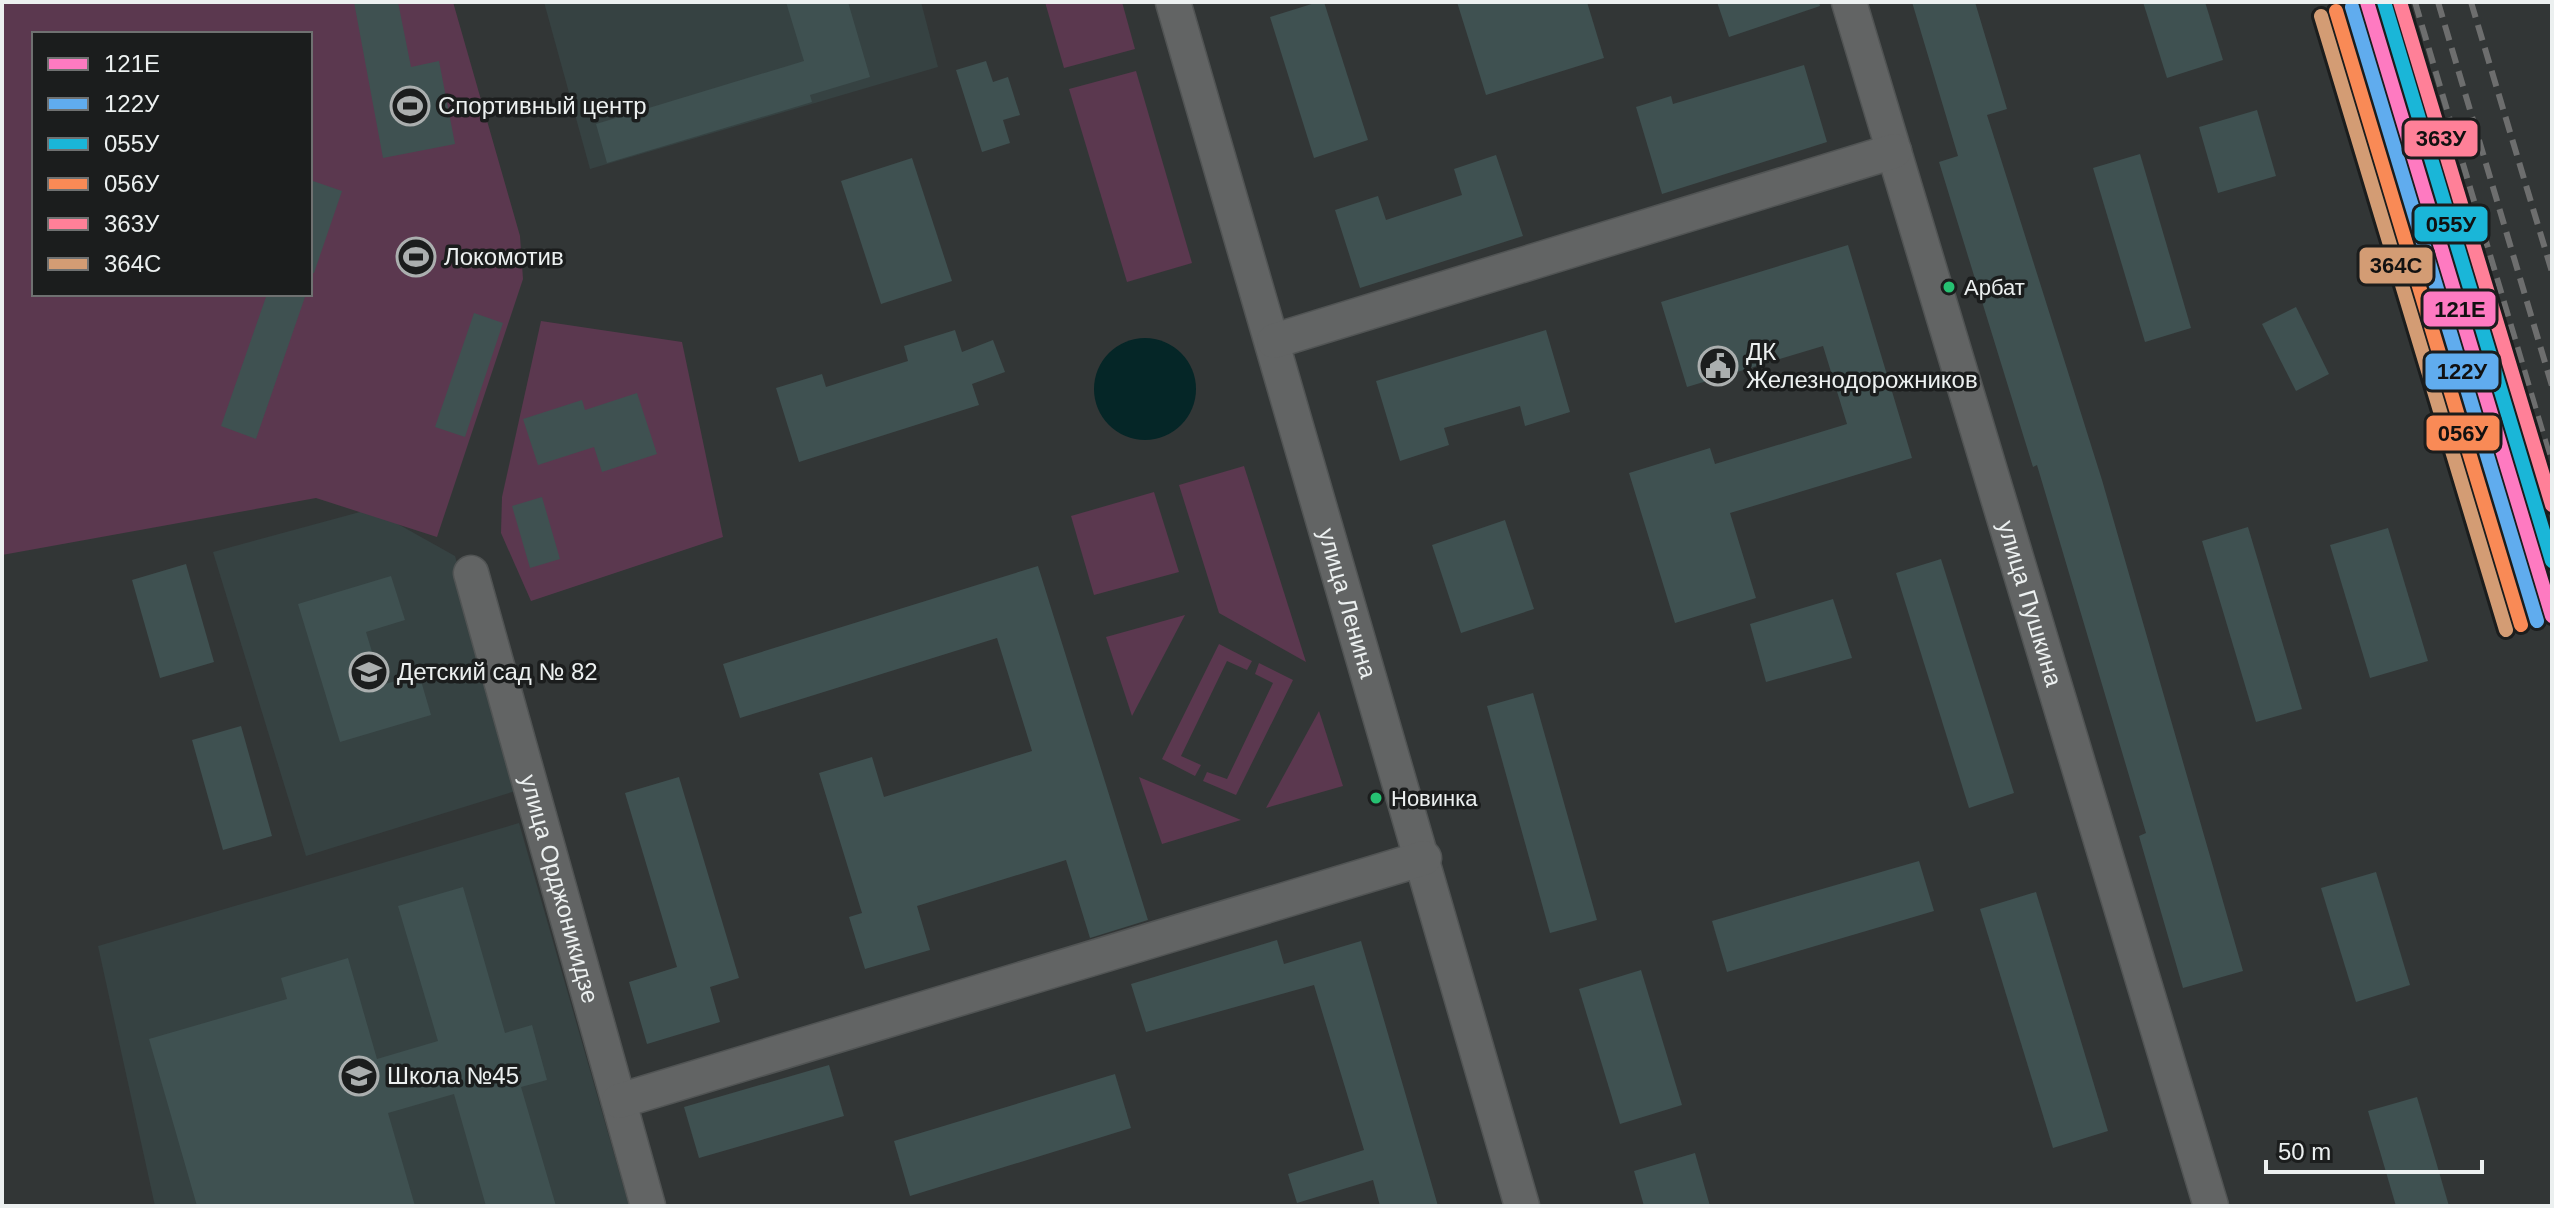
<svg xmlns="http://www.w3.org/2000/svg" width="2554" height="1208" font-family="Arial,sans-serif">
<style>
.built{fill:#364242}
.green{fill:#5b384f;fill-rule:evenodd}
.water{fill:#052627}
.building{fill:#3f5151}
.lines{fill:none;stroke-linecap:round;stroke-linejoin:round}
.minor-casing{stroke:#515454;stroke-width:37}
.minor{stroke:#626464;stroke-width:34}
.rail{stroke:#6d6e6e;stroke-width:6;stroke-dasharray:16 8;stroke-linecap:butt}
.rail-1-casing{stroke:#1b1d1d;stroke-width:20}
.rail-2-casing{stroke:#1b1d1d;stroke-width:20}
.rail-3-casing{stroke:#1b1d1d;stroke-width:20}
.rail-4-casing{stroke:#1b1d1d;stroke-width:20}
.rail-5-casing{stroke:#1b1d1d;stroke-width:20}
.rail-6-casing{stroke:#1b1d1d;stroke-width:20}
.rail-1{stroke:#fe7ac1;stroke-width:14}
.rail-2{stroke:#60acee;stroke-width:14}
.rail-3{stroke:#1ab6d8;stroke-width:14}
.rail-4{stroke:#f98a56;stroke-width:14}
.rail-5{stroke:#ff8098;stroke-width:14}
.rail-6{stroke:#d39c74;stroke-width:14}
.bus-dot{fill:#26c172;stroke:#1b1d1d;stroke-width:3}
.labels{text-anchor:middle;stroke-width:7;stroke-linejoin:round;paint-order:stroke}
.bus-label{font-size:22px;fill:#ecf0f0;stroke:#1b1d1d;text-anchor:start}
.poi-label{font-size:24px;fill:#ecf0f0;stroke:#1b1d1d;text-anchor:start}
.street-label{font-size:24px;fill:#ecf0f0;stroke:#1b1d1d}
.line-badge{stroke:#1b1d1d;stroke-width:3}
.pale-badge-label{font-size:22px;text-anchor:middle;font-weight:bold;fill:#111}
</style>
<rect width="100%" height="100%" fill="#323636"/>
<!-- built -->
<g class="built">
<polygon points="544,2 921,2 938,67 590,169"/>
<polygon points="371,509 455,556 522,789 306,856 213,552"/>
<polygon points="519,823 629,1206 155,1206 98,946"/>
</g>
<!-- green -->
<g class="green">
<path d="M2,2H453L520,236L523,279L437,537L316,498L2,555ZM34,34H310V294H34Z"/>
<polygon points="1045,2 1122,2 1135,49 1064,68"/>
<polygon points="1136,71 1192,263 1127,282 1069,89"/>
<polygon points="541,321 682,342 723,537 531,601 501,533 502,497"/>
<polygon points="1244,466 1306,662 1219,613 1179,485"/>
<polygon points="1154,492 1179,572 1094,595 1071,516"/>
<polygon points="1185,615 1132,716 1106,637"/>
<polygon points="1219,644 1252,661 1247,670 1227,661 1181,756 1201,765 1195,776 1162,759"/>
<polygon points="1259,663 1293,680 1236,795 1203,781 1207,772 1227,779 1273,683 1255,674"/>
<polygon points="1319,711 1343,786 1266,808"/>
<polygon points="1139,777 1241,820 1162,844"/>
</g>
<!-- water -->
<circle class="water" cx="1145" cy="389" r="51"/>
<!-- building -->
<g class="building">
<polygon points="354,2 398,2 411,67 439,61 455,144 383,158"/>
<polygon points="786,2 848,2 870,77 810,95 812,102 607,163 596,124 804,61"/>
<polygon points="1318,2 1324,2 1368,140 1314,158 1270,17"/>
<polygon points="1457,2 1587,2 1604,58 1486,95"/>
<polygon points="1717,2 1819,2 1820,6 1729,37"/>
<polygon points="1912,2 1975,2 2007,109 1987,115 2102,480 2243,971 2183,988 2139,836 2146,833 2037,465 2033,467 1939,162 1958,156"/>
<polygon points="2143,2 2205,2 2223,60 2167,78"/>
<polygon points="986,61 993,82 1008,77 1020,115 1003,120 1010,143 982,152 956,70"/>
<polygon points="1804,65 1827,142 1662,194 1636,107 1671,96 1673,104"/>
<polygon points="2257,110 2276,176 2218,193 2199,127"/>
<polygon points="2140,154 2191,328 2145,342 2093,168"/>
<polygon points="1496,155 1523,236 1360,288 1335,210 1378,196 1386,220 1462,195 1454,169"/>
<polygon points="912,158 952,281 881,304 841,181"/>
<polygon points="310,180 342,191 314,273 310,273"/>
<polygon points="1848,245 1912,458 1730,513 1756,598 1675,623 1629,473 1710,448 1715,464 1847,424 1823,346 1687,387 1661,302"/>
<polygon points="267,294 306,294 256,439 221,426"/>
<polygon points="2296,307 2329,374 2296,391 2262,324"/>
<polygon points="474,313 503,323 465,437 435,427"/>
<polygon points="955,330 962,352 993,340 1005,372 972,384 979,405 799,462 776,388 822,374 826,387 908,361 904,346"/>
<polygon points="1546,330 1570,412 1525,426 1520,406 1444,428 1449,445 1400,461 1376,381"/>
<polygon points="637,393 657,454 602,472 594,447 538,465 523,419 582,400 585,410"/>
<polygon points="542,497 560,559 530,568 512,506"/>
<polygon points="1505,520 1534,609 1461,633 1432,545"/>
<polygon points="2248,527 2302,709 2256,722 2202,541"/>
<polygon points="2388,528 2428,661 2370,678 2330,545"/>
<polygon points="1941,559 2014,793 1969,808 1896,573"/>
<polygon points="186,564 214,662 160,678 132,580"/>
<polygon points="1038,566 1148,920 1090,938 1066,860 917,906 930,950 865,969 849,917 862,913 819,773 872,757 884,797 1032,751 997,638 740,718 723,664"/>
<polygon points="391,576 405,620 366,632 382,685 419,674 431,715 340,742 298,604"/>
<polygon points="1833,599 1852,658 1766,682 1750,624"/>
<polygon points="1533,693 1597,920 1550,933 1487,706"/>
<polygon points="241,726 272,836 223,850 192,740"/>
<polygon points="679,777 739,978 710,987 720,1022 647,1044 629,982 677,967 625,793"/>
<polygon points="1919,861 1934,911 1727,972 1712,921"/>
<polygon points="2376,872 2410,985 2356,1002 2321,888"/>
<polygon points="463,887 505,1033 532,1025 547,1080 521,1087 556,1206 486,1206 454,1094 388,1113 415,1206 197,1206 149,1039 287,999 281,978 348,958 377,1059 438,1041 398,906"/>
<polygon points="2036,892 2108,1131 2053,1148 1980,909"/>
<polygon points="1277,940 1284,964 1361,941 1438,1206 1380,1206 1373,1180 1297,1203 1288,1174 1364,1150 1314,985 1146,1032 1131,984"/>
<polygon points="1641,970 1682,1105 1620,1124 1579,989"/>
<polygon points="829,1065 844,1116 699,1158 684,1107"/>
<polygon points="1115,1074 1131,1128 910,1196 894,1141"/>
<polygon points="2417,1097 2449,1206 2396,1206 2368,1111"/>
<polygon points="1695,1153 1710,1206 1644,1206 1634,1171"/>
</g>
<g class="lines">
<defs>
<g id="minor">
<path id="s1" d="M1173,2L1522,1206"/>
<path id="s2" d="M1849,2L2211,1206"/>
<polyline points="1274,341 1894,151"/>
<path id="s3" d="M471,573L648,1206"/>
<polyline points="619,1101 1424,858"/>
</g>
</defs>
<!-- minor casing -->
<use href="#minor" class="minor-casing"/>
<!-- minor -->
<use href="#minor" class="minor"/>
<!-- rail -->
<g class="rail">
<polyline points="2415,2 2552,464"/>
<polyline points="2438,2 2552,386"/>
<polyline points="2471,2 2552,272"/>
</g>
<defs>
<polyline id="rail-1" points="2367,2 2552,616"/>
<polyline id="rail-2" points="2352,7 2537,621"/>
<polyline id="rail-3" points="2384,2 2552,561"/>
<polyline id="rail-4" points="2336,11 2521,625"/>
<polyline id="rail-5" points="2400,2 2552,505"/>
<polyline id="rail-6" points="2321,16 2506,630"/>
</defs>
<!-- rail-1 casing -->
<use href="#rail-1" class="rail-1-casing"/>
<!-- rail-2 casing -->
<use href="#rail-2" class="rail-2-casing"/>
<!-- rail-3 casing -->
<use href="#rail-3" class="rail-3-casing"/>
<!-- rail-4 casing -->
<use href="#rail-4" class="rail-4-casing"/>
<!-- rail-5 casing -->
<use href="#rail-5" class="rail-5-casing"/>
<!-- rail-6 casing -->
<use href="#rail-6" class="rail-6-casing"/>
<!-- rail-1 -->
<use href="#rail-1" class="rail-1"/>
<!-- rail-2 -->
<use href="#rail-2" class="rail-2"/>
<!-- rail-3 -->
<use href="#rail-3" class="rail-3"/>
<!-- rail-4 -->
<use href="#rail-4" class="rail-4"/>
<!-- rail-5 -->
<use href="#rail-5" class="rail-5"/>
<!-- rail-6 -->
<use href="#rail-6" class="rail-6"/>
</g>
<!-- icons -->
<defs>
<symbol id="stadium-ring" viewBox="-11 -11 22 22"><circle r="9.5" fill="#1b1d1d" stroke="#abafaf" stroke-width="1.5"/><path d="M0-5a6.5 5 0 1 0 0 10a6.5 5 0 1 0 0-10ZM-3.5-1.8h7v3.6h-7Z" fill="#abafaf"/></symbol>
<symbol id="civic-ring" viewBox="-11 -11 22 22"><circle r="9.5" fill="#1b1d1d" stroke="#abafaf" stroke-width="1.5"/><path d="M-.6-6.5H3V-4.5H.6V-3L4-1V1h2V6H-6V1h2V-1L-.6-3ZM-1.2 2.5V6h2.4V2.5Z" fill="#abafaf"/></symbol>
<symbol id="school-ring" viewBox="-11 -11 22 22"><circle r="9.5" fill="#1b1d1d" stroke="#abafaf" stroke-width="1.5"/><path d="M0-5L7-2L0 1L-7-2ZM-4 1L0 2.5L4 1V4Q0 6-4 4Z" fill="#abafaf"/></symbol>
</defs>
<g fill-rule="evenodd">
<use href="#stadium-ring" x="388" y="84" width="44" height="44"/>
<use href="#stadium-ring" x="394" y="235" width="44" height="44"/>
<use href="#civic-ring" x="1696" y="344" width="44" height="44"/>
<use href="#school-ring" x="347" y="650" width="44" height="44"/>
<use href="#school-ring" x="337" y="1054" width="44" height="44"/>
</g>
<!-- markers -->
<g class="bus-dot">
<circle cx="1949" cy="287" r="7"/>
<circle cx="1376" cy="798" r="7"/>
</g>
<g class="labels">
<!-- bus labels -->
<g class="bus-label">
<text x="1964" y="295">Арбат</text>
<text x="1391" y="806">Новинка</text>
</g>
<!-- poi labels -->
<g class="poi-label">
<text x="438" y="114">Спортивный центр</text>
<text x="444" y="265">Локомотив</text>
<text x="1746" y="360">ДК<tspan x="1746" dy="28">Железнодорожников</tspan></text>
<text x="397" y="680">Детский сад № 82</text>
<text x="387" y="1084">Школа №45</text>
</g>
<!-- street labels -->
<g class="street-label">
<text dy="8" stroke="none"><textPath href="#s1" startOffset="626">улица Ленина</textPath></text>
<text dy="8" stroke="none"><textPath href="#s2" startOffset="628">улица Пушкина</textPath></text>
<text dy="8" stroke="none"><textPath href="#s3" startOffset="328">улица Орджоникидзе</textPath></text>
</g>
</g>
<g class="line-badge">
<rect x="2403" y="119" width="76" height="39" rx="8" fill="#ff8098"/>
<rect x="2413" y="205" width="76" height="38" rx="8" fill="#1ab6d8"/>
<rect x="2358" y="246" width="76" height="39" rx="8" fill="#d39c74"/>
<rect x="2422" y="290" width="75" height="38" rx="8" fill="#fe7ac1"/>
<rect x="2424" y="352" width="76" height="39" rx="8" fill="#60acee"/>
<rect x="2425" y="414" width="76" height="38" rx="8" fill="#f98a56"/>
</g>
<g class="pale-badge-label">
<text x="2441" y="146">363У</text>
<text x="2451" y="232">055У</text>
<text x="2396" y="273">364С</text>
<text x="2460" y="317">121Е</text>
<text x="2462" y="379">122У</text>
<text x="2463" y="441">056У</text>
</g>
<!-- border -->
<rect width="2554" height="1208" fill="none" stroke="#ecf0f0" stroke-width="8"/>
<!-- legend -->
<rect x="32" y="32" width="280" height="264" fill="#1b1d1d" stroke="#6f7171" stroke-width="2"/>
<rect x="48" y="58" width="40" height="12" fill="#fe7ac1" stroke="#6f7171" stroke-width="2"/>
<text x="104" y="72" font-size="24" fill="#ecf0f0">121Е</text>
<rect x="48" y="98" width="40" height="12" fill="#60acee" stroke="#6f7171" stroke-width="2"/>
<text x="104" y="112" font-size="24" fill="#ecf0f0">122У</text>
<rect x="48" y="138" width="40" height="12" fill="#1ab6d8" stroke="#6f7171" stroke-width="2"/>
<text x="104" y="152" font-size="24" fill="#ecf0f0">055У</text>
<rect x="48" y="178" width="40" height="12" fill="#f98a56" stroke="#6f7171" stroke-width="2"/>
<text x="104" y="192" font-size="24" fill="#ecf0f0">056У</text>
<rect x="48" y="218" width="40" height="12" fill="#ff8098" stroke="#6f7171" stroke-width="2"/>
<text x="104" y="232" font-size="24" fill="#ecf0f0">363У</text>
<rect x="48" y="258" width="40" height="12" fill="#d39c74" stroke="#6f7171" stroke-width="2"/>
<text x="104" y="272" font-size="24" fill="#ecf0f0">364С</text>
<!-- scale -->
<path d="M2266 1160v12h216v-12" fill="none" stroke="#ecf0f0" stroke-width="4"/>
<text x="2278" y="1160" font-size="24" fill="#ecf0f0" stroke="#1b1d1d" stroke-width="6" paint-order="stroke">50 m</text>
</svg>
